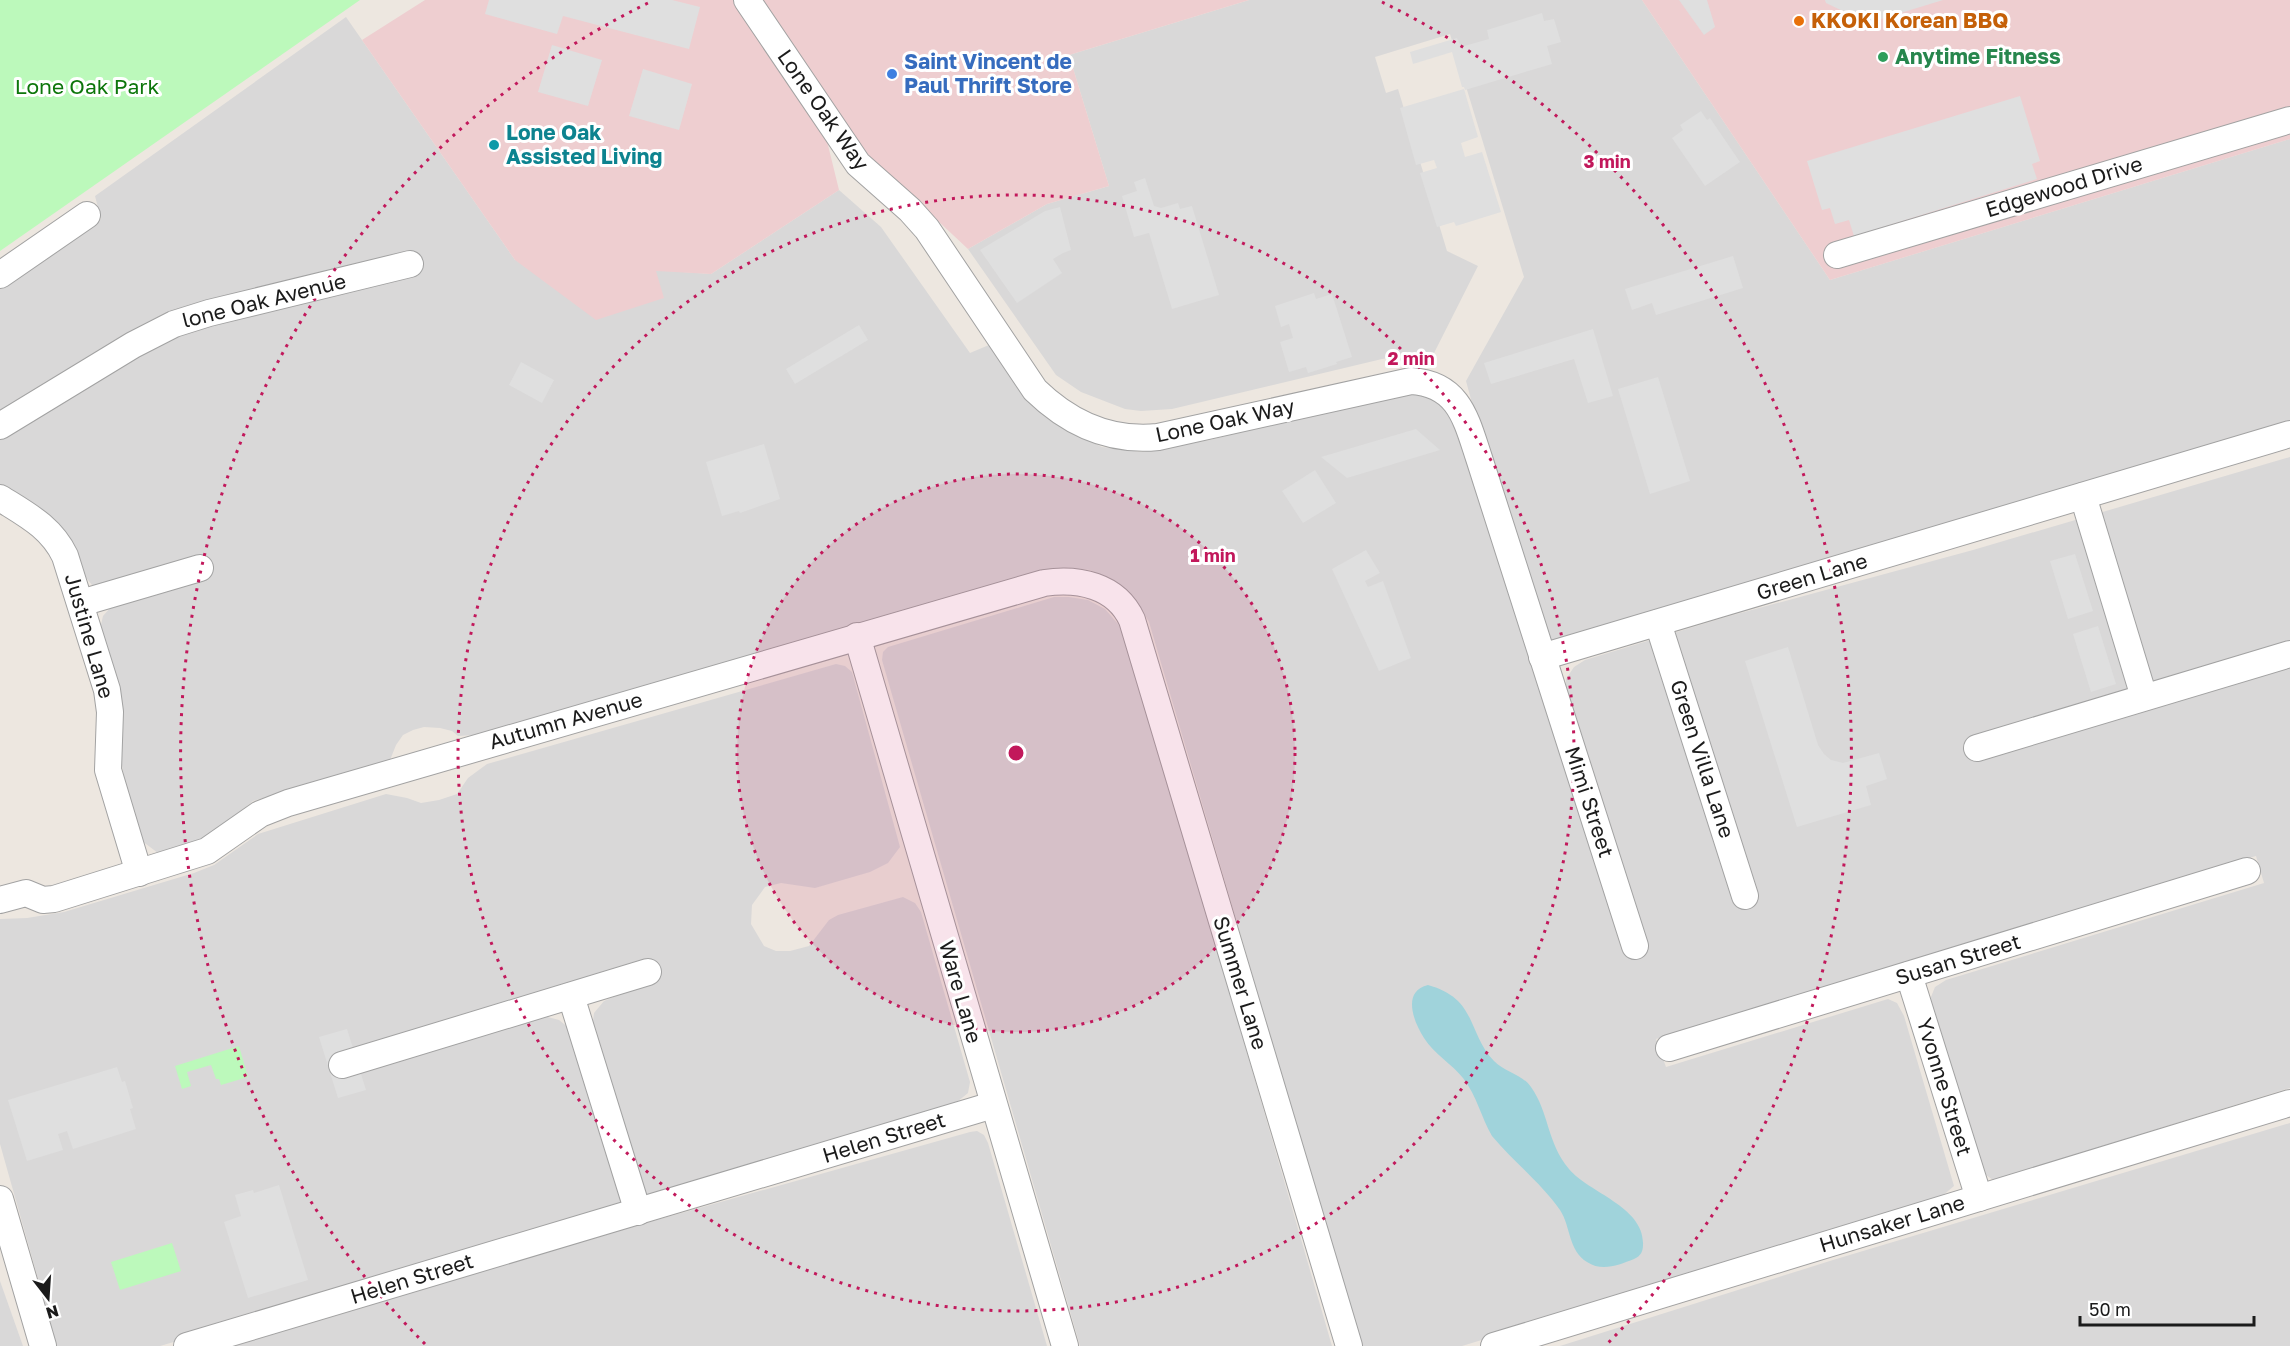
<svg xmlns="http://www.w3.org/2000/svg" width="2290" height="1346" font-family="'Golos Text',sans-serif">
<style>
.residential{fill:#d9d8d8}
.commercial{fill:#eeced0}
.park{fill:#bcf9bb}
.parking{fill:#dfdfdf}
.water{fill:#a0d3db}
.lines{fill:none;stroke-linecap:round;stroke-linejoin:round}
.minor-casing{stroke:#a2a2a2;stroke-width:28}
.minor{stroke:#fff;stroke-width:26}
.ring{fill:none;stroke:#c2185b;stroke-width:3;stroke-dasharray:3 6}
.food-dot{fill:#e8710a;stroke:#fff;stroke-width:2}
.leisure-dot{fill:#2e9e5b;stroke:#fff;stroke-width:2}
.shop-dot{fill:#3f7fe0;stroke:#fff;stroke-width:2}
.culture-dot{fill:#0f9aa8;stroke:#fff;stroke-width:2}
.labels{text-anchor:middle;stroke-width:6;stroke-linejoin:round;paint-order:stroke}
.food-label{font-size:21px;font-weight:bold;fill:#c56008;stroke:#fff;text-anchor:start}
.leisure-label{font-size:21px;font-weight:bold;fill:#27864d;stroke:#fff;text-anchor:start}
.shop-label{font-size:21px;font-weight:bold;fill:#366cbe;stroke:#fff;text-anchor:start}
.park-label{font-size:21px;fill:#0d760b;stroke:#fff}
.street-label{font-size:21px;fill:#1b1b1b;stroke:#fff}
.culture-label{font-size:21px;font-weight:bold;fill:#0d838f;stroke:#fff;text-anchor:start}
.centre{fill:#c2185b;stroke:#fff;stroke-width:3}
.ring-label{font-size:18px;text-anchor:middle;font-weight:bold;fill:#c2185b;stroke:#fff;stroke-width:6;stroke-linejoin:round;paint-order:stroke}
</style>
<rect width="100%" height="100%" fill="#ede7e0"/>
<!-- residential -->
<g class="residential">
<polygon points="1249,0 1642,0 1830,280 2290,139 2290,427 1536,668 1566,696 1566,679 1574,667 1585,660 1726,617 1973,550 2290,457 2290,1088 1993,1180 1986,1175 1980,1161 1929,1002 1935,987 1946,980 2264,883 2256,856 1656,1039 1666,1067 1888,999 1897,1003 1904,1016 1954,1186 1935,1202 1462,1346 1361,1346 1149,622 1136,600 1116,582 1090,570 1068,568 1034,573 474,735 458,736 452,731 440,728 424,727 413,730 403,735 396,745 390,760 253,801 206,840 158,853 142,841 131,817 99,634 103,616 111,607 106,587 92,585 84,575 74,552 53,519 0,486 0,287 101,219 95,196 346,17 515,260 711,274 839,190 881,227 970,353 989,345 1022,393 1062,428 1102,447 1142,452 1210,440 1407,391 1426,395 1451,411 1472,403 1466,381 1524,277 1450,34 1375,57 1386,93 1398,89 1447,251 1478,266 1432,357 1410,355 1382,359 1172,409 1141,411 1125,409 1081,392 1056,375 968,249 1047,204 1109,186 1069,55"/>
<polygon points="1054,597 1069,597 1088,600 1105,609 1119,625 1130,649 1332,1346 1080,1346 882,660 883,652 888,647"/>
<polygon points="836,664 845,666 852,672 900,847 888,863 870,872 815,888 781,883 765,887 752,905 751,924 764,946 776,951 790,951 809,946 829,920 838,915 903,897 915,903 921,912 970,1082 968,1093 957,1102 705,1179 649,1199 642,1194 592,1029 594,1013 604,1001 630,990 544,1016 559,1020 569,1028 625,1209 160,1346 57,1346 0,1144 0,919 27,918 64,912 194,873 214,865 258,834 386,794 407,798 421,803 439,800 457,794 468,778 487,764"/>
<polygon points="2290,1123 2290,1346 1560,1346 1833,1260"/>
<polygon points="977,1131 984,1135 988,1143 1047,1346 234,1346 614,1232 970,1132"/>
<polygon points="0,1282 0,1281 23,1346 0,1346"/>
</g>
<!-- commercial -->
<g class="commercial">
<polygon points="425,0 734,0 827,141 839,190 711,274 656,271 664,298 596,320 515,260 362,40"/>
<polygon points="757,0 1249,0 1069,55 1109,186 1047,204 968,249 907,192 874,170"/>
<polygon points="1642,0 2290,0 2290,139 1830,280"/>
</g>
<!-- park -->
<g class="park">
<polygon points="0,0 360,0 0,251"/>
<polygon points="239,1046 248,1077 221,1085 219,1079 216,1079 211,1065 187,1072 191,1086 182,1089 175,1066"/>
<polygon points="172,1243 181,1271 120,1290 111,1262"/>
</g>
<!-- parking -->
<g class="parking">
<polygon points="489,0 672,0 700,7 689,49 563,16 557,34 485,14"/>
<polygon points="1679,0 1707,0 1715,27 1704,35"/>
<polygon points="1825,0 1943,0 1868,23 1826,3"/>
<polygon points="1542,13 1544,21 1554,19 1561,42 1547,46 1552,64 1465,90 1464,87 1462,87 1452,52 1413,64 1410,52 1457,38 1461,47 1489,39 1487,30"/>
<polygon points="552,45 602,60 588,106 538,92"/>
<polygon points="643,69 692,84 679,130 629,116"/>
<polygon points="1464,89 1478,137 1461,143 1465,157 1482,152 1501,212 1456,226 1454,222 1437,227 1420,173 1437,168 1434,160 1416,165 1400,108"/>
<polygon points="2020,96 2040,161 2032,164 2037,179 1854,236 1849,220 1835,224 1830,208 1822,210 1807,161"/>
<polygon points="1701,111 1707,120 1710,118 1740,162 1705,186 1672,138 1683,130 1680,125"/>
<polygon points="1145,178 1154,206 1161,208 1178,203 1180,209 1192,206 1219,295 1172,309 1149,233 1134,237 1122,196 1137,191 1134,182"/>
<polygon points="1060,207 1071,250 1063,253 1053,259 1062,273 1017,303 980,250 1045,211"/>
<polygon points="1733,256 1743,288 1656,315 1652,303 1632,310 1625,289"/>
<polygon points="1314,293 1316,299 1332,294 1352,357 1336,362 1337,364 1308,373 1306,367 1289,372 1280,342 1293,338 1289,324 1281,327 1275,306"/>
<polygon points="859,325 868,340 795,384 786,369"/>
<polygon points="1593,329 1613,396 1588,403 1574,359 1491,384 1484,363"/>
<polygon points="521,362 554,380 542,403 509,385"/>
<polygon points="1658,377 1690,481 1650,494 1618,389"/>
<polygon points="1416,429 1440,450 1347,478 1321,457"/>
<polygon points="764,444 780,499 740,513 739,511 722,516 706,462"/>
<polygon points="1315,470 1336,503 1303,523 1282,491"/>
<polygon points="1366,550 1380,573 1365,581 1368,587 1383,581 1411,658 1379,671 1332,569"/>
<polygon points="2075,554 2093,611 2068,619 2050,561"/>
<polygon points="2098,626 2116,684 2091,692 2073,634"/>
<polygon points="1788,647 1818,745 1824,754 1831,760 1843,763 1879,753 1887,779 1866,786 1871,805 1797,827 1745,661"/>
<polygon points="347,1029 366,1090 338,1098 319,1037"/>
<polygon points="117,1067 122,1082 125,1081 133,1108 130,1109 136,1129 73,1149 67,1131 58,1134 63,1150 27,1161 8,1100"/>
<polygon points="279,1185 308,1280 248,1298 224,1222 241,1216 235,1195 253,1190 254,1193"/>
</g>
<!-- water -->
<path class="water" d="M1428,985C1478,999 1467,1033 1494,1061C1505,1072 1523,1075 1531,1087C1549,1112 1547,1143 1569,1169C1589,1193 1645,1207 1643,1245C1643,1251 1641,1256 1634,1259C1619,1265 1602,1272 1587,1262C1568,1250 1571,1227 1560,1210C1542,1184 1513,1161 1492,1136C1481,1117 1477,1096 1463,1078C1452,1064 1434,1054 1424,1038C1413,1021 1402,991 1428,985Z"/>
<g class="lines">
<defs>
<g id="minor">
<path d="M747,0L858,164L910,210L927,229L1035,390C1069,423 1109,442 1158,437L1411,381C1459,384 1466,419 1479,458L1635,946"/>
<polyline points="1837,255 2290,120"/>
<polyline points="0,275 87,215"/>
<polyline points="0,426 133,345 174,324 209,313 410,264"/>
<polyline points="2083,496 2144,697"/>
<path d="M0,498C27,515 51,527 65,556L107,690L110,712L108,770L139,873"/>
<polyline points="81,603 200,568"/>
<polyline points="1658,623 1745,896"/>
<polyline points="857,636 1065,1346"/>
<polyline points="1542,657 2290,434"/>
<polyline points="1977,748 2290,654"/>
<path d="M0,900L26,893L43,900L54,899L207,851L260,814L288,803L1044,583C1078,578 1116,585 1132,620L1349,1346"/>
<polyline points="1909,975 1979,1198"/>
<polyline points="571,996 638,1212"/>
<polyline points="1669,1048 2247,871"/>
<polyline points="342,1065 648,972"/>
<polyline points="0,1199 43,1346"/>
<polyline points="187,1346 993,1105"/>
<polyline points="1494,1346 2290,1103"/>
</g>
</defs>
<!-- minor casing -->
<use href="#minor" class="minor-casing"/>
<!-- minor -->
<use href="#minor" class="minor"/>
</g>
<!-- distance rings -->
<circle cx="1016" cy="753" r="279" fill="#c2185b" fill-opacity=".12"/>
<g class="ring">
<circle cx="1016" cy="753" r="279"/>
<circle cx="1016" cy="753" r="558"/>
<path d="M425 1344A836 836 0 0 1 650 2M1382 2A836 836 0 0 1 1607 1344"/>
</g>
<!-- markers -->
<circle class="food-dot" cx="1799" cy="21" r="6"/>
<circle class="leisure-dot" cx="1883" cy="57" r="6"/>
<circle class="shop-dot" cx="892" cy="74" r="6"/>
<circle class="culture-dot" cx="494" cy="145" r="6"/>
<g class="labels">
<!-- food labels -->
<g class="food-label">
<text x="1811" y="28">KKOKI Korean BBQ</text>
</g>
<!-- leisure labels -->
<g class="leisure-label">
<text x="1895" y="64">Anytime Fitness</text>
</g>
<!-- shop labels -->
<g class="shop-label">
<text x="904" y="69">Saint Vincent de<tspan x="904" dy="24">Paul Thrift Store</tspan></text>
</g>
<!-- park labels -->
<g class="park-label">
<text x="87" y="94">Lone Oak Park</text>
</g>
<!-- street labels -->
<g class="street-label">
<text transform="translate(823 110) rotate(55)" y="7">Lone Oak Way</text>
<text transform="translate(2064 187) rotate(-17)" y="7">Edgewood Drive</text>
<text transform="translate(264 301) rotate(-14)" y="7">lone Oak Avenue</text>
<text transform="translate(1225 421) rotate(-12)" y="7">Lone Oak Way</text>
<text transform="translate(1812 577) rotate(-17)" y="7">Green Lane</text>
<text transform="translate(89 636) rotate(74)" y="7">Justine Lane</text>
<text transform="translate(566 721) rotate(-16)" y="7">Autumn Avenue</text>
<text transform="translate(1702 759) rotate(72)" y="7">Green Villa Lane</text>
<text transform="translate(1589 802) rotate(72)" y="7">Mimi Street</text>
<text transform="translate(1958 960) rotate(-17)" y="7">Susan Street</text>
<text transform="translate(1240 983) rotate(73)" y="7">Summer Lane</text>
<text transform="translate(960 992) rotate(74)" y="7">Ware Lane</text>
<text transform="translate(1944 1087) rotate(73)" y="7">Yvonne Street</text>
<text transform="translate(884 1138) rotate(-17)" y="7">Helen Street</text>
<text transform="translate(1892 1224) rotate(-17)" y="7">Hunsaker Lane</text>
<text transform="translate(412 1279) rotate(-17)" y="7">Helen Street</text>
</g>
<!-- culture labels -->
<g class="culture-label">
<text x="506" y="140">Lone Oak<tspan x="506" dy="24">Assisted Living</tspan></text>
</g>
</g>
<circle cx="1016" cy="753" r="9" class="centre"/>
<g class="ring-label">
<text x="1607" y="168">3 min</text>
<text x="1411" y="365">2 min</text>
<text x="1213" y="562">1 min</text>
</g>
<!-- north arrow -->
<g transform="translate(48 1298) rotate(163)" stroke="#ffffff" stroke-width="4.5" paint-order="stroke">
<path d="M0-4.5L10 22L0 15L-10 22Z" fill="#1b1b1b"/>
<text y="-9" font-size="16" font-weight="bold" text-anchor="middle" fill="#1b1b1b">N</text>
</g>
<!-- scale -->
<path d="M2080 1316v9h174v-9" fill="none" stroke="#1b1b1b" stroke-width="3"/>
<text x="2089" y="1316" font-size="18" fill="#1b1b1b" stroke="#ffffff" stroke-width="4.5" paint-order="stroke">50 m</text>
</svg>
